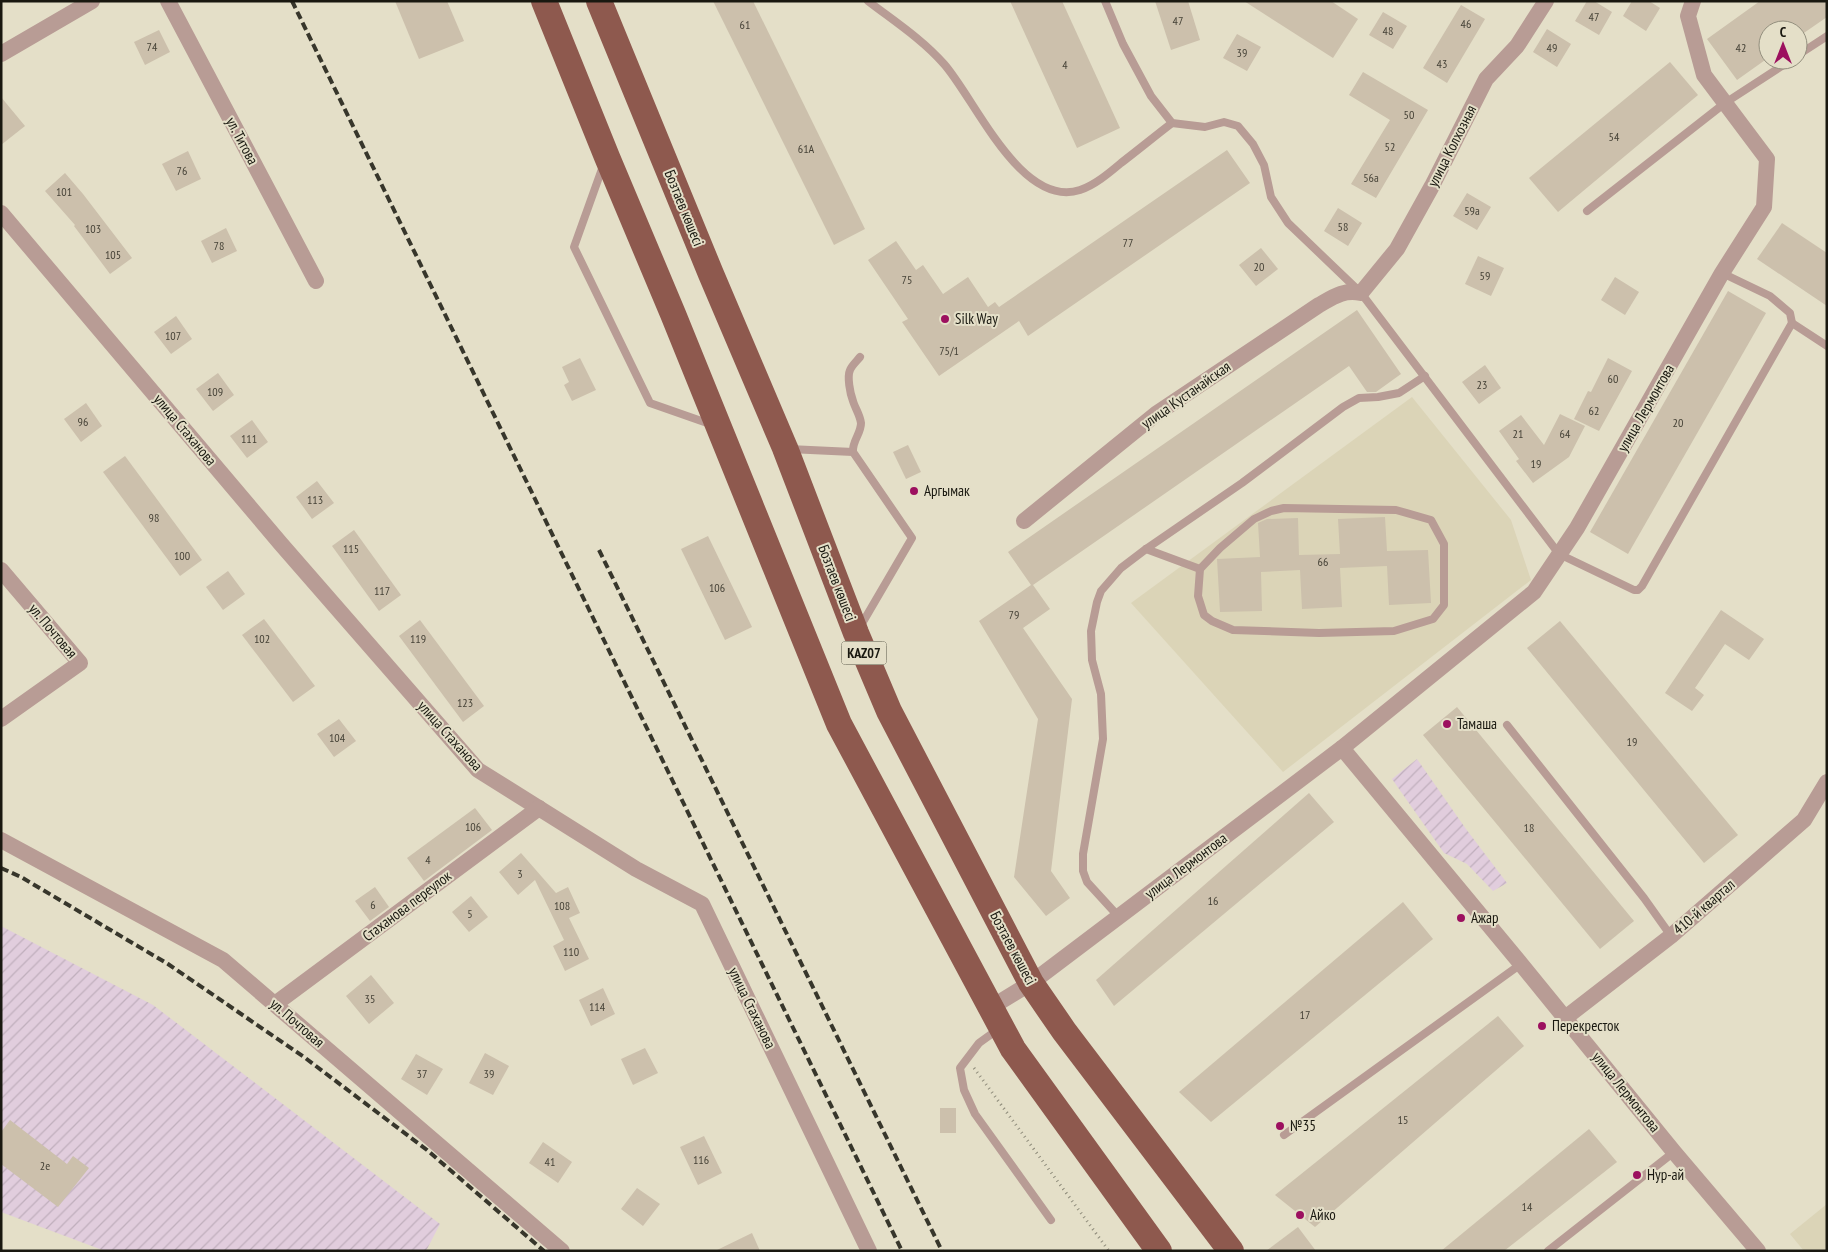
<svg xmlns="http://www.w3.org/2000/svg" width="1828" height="1252" font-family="'PT Sans Narrow',sans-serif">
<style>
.industrial{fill:url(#industrial-furrows)}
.built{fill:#dbd4b7}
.building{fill:#ccc0ac}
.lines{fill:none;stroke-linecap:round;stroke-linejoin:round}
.path{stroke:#8e8b7a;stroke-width:3;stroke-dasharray:1 4;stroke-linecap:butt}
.service{stroke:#b89c95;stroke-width:8}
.minor{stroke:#b89c95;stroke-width:16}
.trunk{stroke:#8e594e;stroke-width:26}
.rail{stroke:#37362b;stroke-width:4;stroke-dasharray:8 4;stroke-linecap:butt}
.poi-dot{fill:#9c105f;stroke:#e4dfc8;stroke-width:2}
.labels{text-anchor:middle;stroke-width:4;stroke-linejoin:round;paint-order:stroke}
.number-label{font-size:12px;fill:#464237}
.shield{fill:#e4dfc8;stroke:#565447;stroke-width:1}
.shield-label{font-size:14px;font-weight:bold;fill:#191810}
.street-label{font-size:15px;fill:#191810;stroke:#e4dfc8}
.poi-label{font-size:15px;fill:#191810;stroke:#e4dfc8;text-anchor:start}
</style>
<defs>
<pattern id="industrial-furrows" width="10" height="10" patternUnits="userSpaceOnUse" patternTransform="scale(1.25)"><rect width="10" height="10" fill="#e1cddd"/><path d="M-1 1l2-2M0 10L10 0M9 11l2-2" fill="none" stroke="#c0afbd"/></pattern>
</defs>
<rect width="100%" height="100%" fill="#e4dfc8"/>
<!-- industrial -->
<g class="industrial">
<polygon points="1417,759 1466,829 1507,883 1493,891 1467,864 1444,853 1392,779"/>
<polygon points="1,926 153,1005 440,1224 426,1251 105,1251 1,1212"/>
</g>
<!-- built -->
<g class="built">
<polygon points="1412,397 1511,520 1531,580 1283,772 1131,603"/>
<polygon points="1827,1204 1827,1251 1804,1251 1790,1234"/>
</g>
<!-- building -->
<g class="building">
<polygon points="395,1 447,1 464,41 419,59"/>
<polygon points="713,1 753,1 865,229 834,245"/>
<polygon points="1010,1 1062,1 1120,128 1077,148"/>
<polygon points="1155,1 1188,1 1200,40 1171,50"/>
<polygon points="1244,1 1331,1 1358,19 1333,58"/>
<polygon points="1587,1 1594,1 1612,12 1599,35 1575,21"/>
<polygon points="1632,1 1649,1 1660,8 1646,31 1623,16"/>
<polygon points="1760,1 1827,1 1827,17 1798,37 1798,30 1768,30 1768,58 1737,80 1707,39"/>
<polygon points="1461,5 1485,19 1447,83 1423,68"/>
<polygon points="1383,12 1407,26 1393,49 1369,35"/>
<polygon points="1547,29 1571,44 1557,67 1533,52"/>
<polygon points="159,30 170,52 145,65 134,42"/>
<polygon points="1237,34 1261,47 1247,71 1223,58"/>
<polygon points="1670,62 1698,95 1558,212 1529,178"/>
<polygon points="1363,72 1428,110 1376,198 1351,184 1390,120 1349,95"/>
<polygon points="1,97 25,126 1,145"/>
<polygon points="1227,150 1250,183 1028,336 1019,321 939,376 902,322 908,319 868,260 896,241 916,270 923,265 943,294 968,277 988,307 995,302 999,307"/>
<polygon points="188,151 201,179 176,191 162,164"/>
<polygon points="65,173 83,194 132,258 110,274 74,226 75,225 45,191"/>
<polygon points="1467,193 1491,207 1477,230 1453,216"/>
<polygon points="1338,208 1362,223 1348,246 1324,231"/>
<polygon points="1782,223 1827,253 1827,306 1757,259"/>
<polygon points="226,228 237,251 212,263 201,241"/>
<polygon points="1261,248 1278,269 1256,286 1239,265"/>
<polygon points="1478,256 1504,268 1491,296 1465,284"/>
<polygon points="1615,277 1639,292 1625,315 1601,300"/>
<polygon points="1728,291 1766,313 1628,554 1590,532"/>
<polygon points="1357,310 1401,374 1376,392 1367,392 1349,366 1033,585 1050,609 1023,628 1072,699 1051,871 1070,898 1046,916 1014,877 1038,719 979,621 1031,585 1008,552"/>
<polygon points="176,316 192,339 171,354 154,332"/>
<polygon points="580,358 596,390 572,401 564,385 569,382 562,367"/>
<polygon points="1608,358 1632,371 1599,431 1574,419 1588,391 1591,392"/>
<polygon points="1485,365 1501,388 1479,404 1462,382"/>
<polygon points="218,373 234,395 213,411 196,389"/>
<polygon points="86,403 102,426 81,442 64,419"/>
<polygon points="1560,414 1585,426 1569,457 1533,483 1516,461 1519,459 1499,431 1521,415 1544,445"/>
<polygon points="252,420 268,442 247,458 230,436"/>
<polygon points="908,445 921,472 906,479 893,452"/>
<polygon points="125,456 202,560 180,576 103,472"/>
<polygon points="317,481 334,503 312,519 296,497"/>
<polygon points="1385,517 1387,551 1428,550 1431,603 1389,605 1387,566 1340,568 1342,607 1302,609 1300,570 1261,572 1262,611 1220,612 1217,559 1260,557 1258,523 1267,519 1298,518 1299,555 1340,554 1338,519"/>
<polygon points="354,530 401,595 379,611 332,546"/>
<polygon points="708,536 752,627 725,640 681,549"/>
<polygon points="228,571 245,594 223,610 206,587"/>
<polygon points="1721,610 1764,639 1749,660 1725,644 1695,688 1704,695 1692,711 1665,693"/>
<polygon points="264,619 315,686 293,702 242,635"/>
<polygon points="420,620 484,706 463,722 399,636"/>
<polygon points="1560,621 1738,835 1704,863 1527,648"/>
<polygon points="1457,707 1634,921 1600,949 1423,735"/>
<polygon points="339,719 356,741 334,757 317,734"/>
<polygon points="1309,793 1334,822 1114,1006 1096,980"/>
<polygon points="475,808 492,830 424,881 407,858"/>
<polygon points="521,853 556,893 568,887 580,913 569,918 589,959 565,971 553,946 564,940 535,880 518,895 499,872"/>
<polygon points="375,887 389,907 370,921 355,901"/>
<polygon points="471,896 488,917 469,932 452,912"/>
<polygon points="1403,902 1433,939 1211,1122 1179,1092"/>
<polygon points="371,975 394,1003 369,1024 346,996"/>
<polygon points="603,988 615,1014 591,1026 579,1000"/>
<polygon points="1498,1016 1524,1046 1315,1227 1275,1195"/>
<polygon points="645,1048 658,1073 633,1085 621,1059"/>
<polygon points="485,1053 509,1066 493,1095 469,1083"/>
<polygon points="416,1054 443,1069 427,1095 401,1079"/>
<rect x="940" y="1108" width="16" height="25"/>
<polygon points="10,1120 67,1164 73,1156 89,1168 58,1207 1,1164 1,1132"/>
<polygon points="1589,1129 1617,1162 1504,1251 1441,1251"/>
<polygon points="704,1136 722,1173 698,1185 680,1147"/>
<polygon points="543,1142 572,1162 558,1183 529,1163"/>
<polygon points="637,1188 660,1204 643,1226 621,1209"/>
<polygon points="1298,1227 1316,1251 1266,1251"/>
<polygon points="752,1233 760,1251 715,1251"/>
</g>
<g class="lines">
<!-- path -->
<polyline class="path" points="974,1068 1109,1251"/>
<!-- service -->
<g class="service">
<path d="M868,1C894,21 922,39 944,64C975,99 1021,209 1080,190C1095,185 1109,173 1121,163C1138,150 1155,136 1172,123"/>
<polyline points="1105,1 1123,44 1151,96 1172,123 1205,127 1224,122 1238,126 1253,144 1264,165 1271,197 1288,223 1361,293 1559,554 1634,590 1638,590 1642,586 1792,323 1790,313 1770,296 1722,273"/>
<polyline points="1798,55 1827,36"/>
<polyline points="603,166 574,247 650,403 710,424"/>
<polyline points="1587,211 1725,103 1791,60"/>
<polyline points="1792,323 1827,346"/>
<polyline points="789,449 853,452 912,538 860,627"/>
<path d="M853,452C852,441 861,434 861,423C860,415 855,408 853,401C850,393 847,377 850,370C852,365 857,361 860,357"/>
<polygon points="1284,508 1396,510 1431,520 1444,544 1444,605 1433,619 1394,631 1319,633 1233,630 1212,621 1204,615 1198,596 1200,569 1220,548 1254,519 1271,511"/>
<polyline points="1146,549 1200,569"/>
<polyline points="1507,725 1644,898 1671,936"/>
<polyline points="1119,917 1087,882 1083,871 1083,854 1103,739 1101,694 1092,660 1091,631 1097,602 1101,591 1121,568 1146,549 1242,483 1343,407 1359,398 1378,397 1399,393 1425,376"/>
<polyline points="997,1030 979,1043 960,1068 964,1090 975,1114 1051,1220"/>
<polyline points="1284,1135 1521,964"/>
<polyline points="1548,1251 1674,1152"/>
</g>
<!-- minor -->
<g class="minor">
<polyline points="168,1 316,281"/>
<polyline points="1,54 92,1"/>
<polyline points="1,213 281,544 478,770 636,869 702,904 869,1251"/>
<path d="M1024,521L1156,414L1319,305C1333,297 1344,289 1361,293L1397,249L1432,186L1486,79L1517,46L1546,1"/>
<polyline points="1,570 80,663 1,719"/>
<polyline points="1342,748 1534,592 1577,528 1722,273 1764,207 1767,159 1704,75 1688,16 1693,1"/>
<polyline points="1,840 223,960 562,1251"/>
<polyline points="275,1004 539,808"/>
<polyline points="990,1008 1031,983 1342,748 1521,964 1674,1152 1758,1251"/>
<polyline points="1565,1018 1671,936 1804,820 1827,782"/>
</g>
<!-- trunk -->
<g class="trunk">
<polyline points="544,1 607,157 673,314 839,724 1013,1049 1159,1251"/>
<polyline points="599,1 711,274 785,448 856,633 889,711 1031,983 1064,1031 1231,1251"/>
</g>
<!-- rail -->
<g class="rail">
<polyline points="292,1 902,1251"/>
<polyline points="599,550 942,1251"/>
<polyline points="1,868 21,877 168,964 304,1057 427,1150 544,1251"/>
</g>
</g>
<!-- markers -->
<g class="poi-dot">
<circle cx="945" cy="319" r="5"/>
<circle cx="914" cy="491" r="5"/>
<circle cx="1447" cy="724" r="5"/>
<circle cx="1461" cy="918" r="5"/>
<circle cx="1542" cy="1026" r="5"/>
<circle cx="1280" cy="1126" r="5"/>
<circle cx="1637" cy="1175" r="5"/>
<circle cx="1300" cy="1215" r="5"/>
</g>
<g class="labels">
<!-- number labels -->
<g class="number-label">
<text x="1594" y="21">47</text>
<text x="1178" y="25">47</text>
<text x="1466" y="28">46</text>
<text x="745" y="29">61</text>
<text x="1388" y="35">48</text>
<text x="152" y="51">74</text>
<text x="1552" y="52">49</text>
<text x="1741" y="52">42</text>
<text x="1242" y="57">39</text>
<text x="1442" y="68">43</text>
<text x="1065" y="69">4</text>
<text x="1409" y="119">50</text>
<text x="1614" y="141">54</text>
<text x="1390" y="151">52</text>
<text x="806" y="153">61А</text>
<text x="182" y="175">76</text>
<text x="1371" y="182">56а</text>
<text x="64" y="196">101</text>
<text x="1472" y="215">59а</text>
<text x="1343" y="231">58</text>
<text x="93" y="233">103</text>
<text x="1128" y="247">77</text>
<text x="219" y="250">78</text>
<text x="113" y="259">105</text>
<text x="1259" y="271">20</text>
<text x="1485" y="280">59</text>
<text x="907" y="284">75</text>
<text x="173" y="340">107</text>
<text x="949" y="355">75/1</text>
<text x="1613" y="383">60</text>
<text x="1482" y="389">23</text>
<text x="215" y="396">109</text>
<text x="1594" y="415">62</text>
<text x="83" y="426">96</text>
<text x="1678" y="427">20</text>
<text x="1518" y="438">21</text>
<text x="1565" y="438">64</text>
<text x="249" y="443">111</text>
<text x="1536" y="468">19</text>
<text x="315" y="504">113</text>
<text x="154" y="522">98</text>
<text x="351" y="553">115</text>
<text x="182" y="560">100</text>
<text x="1323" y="566">66</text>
<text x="717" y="592">106</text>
<text x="382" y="595">117</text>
<text x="1014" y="619">79</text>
<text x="262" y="643">102</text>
<text x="418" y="643">119</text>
<text x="465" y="707">123</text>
<text x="337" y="742">104</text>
<text x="1632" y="746">19</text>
<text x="473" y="831">106</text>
<text x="1529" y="832">18</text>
<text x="428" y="864">4</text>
<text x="520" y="878">3</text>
<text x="1213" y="905">16</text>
<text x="373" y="909">6</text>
<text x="562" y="910">108</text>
<text x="470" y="918">5</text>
<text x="571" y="956">110</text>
<text x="370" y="1003">35</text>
<text x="597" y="1011">114</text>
<text x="1305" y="1019">17</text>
<text x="422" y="1078">37</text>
<text x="489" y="1078">39</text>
<text x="1403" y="1124">15</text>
<text x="701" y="1164">116</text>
<text x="550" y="1166">41</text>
<text x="45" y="1170">2е</text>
<text x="1527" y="1211">14</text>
</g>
<!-- shield labels -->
<rect class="shield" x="841.5" y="641.5" width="45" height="23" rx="4"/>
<g class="shield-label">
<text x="864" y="658">KAZ07</text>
</g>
<!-- street labels -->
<g class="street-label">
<text transform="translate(242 141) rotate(62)" y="5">ул. Титова</text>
<text transform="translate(1452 146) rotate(-63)" y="5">улица Колхозная</text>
<text transform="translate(684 208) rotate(68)" y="5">Бозтаев көшесі</text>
<text transform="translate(1186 395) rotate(-35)" y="5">улица Кустанайская</text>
<text transform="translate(1646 408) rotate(-60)" y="5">улица Лермонтова</text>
<text transform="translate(185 430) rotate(50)" y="5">улица Стаханова</text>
<text transform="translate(837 583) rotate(69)" y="5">Бозтаев көшесі</text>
<text transform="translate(53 631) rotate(50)" y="5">ул. Почтовая</text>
<text transform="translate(450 736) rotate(48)" y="5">улица Стаханова</text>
<text transform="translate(1186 866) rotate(-37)" y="5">улица Лермонтова</text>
<text transform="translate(407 906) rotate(-37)" y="5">Стаханова переулок</text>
<text transform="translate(1704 907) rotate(-41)" y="5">410-й квартал</text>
<text transform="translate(1013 948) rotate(62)" y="5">Бозтаев көшесі</text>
<text transform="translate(752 1008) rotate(64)" y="5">улица Стаханова</text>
<text transform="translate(297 1023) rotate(41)" y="5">ул. Почтовая</text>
<text transform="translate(1626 1092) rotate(51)" y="5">улица Лермонтова</text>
</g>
<!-- poi labels -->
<g class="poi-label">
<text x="955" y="324">Silk Way</text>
<text x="924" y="496">Аргымак</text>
<text x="1457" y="729">Тамаша</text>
<text x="1471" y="923">Ажар</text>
<text x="1552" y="1031">Перекресток</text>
<text x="1290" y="1131">№35</text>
<text x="1647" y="1180">Нур-ай</text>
<text x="1310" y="1220">Айко</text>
</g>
</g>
<!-- border -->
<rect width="1828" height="1252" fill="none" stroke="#191810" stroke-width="5"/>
<!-- north arrow -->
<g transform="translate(1783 45)"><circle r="24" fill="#e4dfc8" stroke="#938f7e"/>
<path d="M0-4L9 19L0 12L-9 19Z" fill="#9c105f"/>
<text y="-8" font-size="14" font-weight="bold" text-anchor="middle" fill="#191810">С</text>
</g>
</svg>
